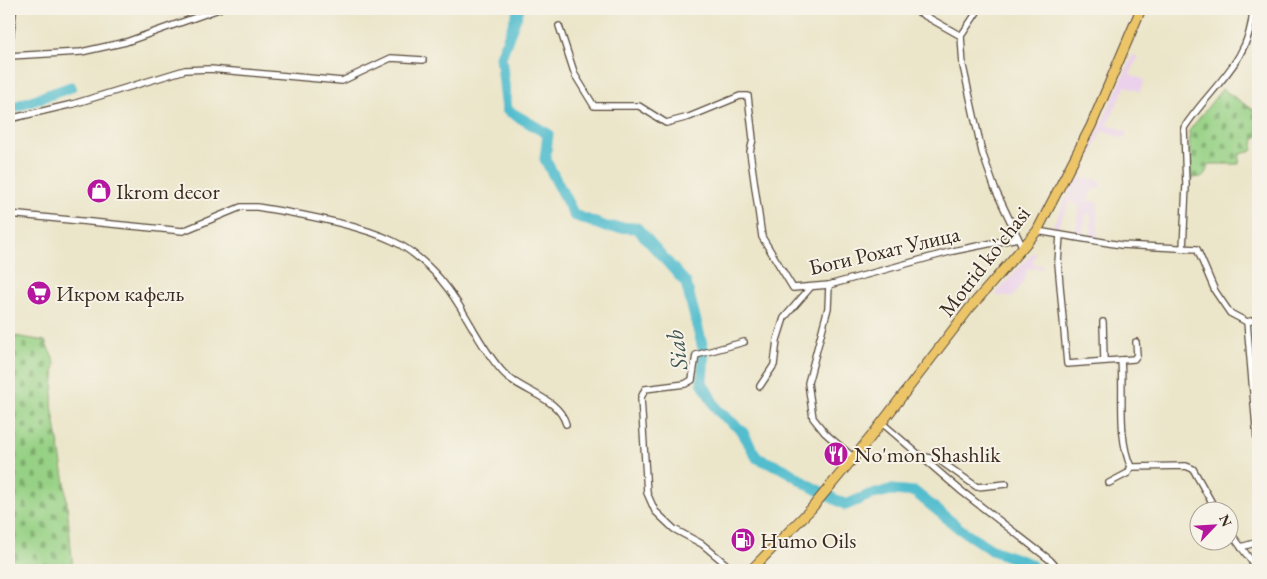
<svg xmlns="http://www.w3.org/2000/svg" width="1267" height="579" font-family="'EB Garamond',serif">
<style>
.built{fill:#ebd1eb}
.cemetery{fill:url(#cemetery-stones);stroke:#697e52}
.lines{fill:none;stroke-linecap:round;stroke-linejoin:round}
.river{stroke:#53bdce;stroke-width:11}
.minor-casing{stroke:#554638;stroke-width:8}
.primary-casing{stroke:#554638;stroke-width:11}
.minor{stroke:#fff;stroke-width:5.5}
.primary{stroke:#ecc569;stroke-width:9}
.labels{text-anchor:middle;stroke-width:4;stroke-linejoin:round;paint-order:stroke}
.poi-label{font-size:22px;fill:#3b2a1e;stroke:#f7f3e8;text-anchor:start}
.street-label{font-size:22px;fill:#3b2a1e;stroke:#f7f3e8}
.water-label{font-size:24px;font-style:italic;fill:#425653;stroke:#f7f3e8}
</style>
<defs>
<pattern id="cemetery-stones" width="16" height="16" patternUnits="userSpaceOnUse" patternTransform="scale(1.25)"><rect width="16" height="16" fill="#97d185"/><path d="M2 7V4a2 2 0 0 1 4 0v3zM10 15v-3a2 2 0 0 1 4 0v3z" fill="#7caa6c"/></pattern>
</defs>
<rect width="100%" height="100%" fill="#f7f3e8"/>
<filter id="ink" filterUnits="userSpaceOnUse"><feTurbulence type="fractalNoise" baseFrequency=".02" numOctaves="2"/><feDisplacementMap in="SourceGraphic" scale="10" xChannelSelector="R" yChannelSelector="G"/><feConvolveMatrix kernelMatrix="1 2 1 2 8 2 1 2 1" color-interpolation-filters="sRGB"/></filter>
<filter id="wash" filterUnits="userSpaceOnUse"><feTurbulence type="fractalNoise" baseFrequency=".0096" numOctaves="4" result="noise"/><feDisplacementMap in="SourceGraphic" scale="20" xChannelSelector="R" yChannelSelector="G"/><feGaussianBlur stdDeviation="1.12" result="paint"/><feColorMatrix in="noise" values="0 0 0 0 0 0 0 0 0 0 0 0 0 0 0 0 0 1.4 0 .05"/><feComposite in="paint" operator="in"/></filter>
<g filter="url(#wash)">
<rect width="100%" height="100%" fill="#ebe5c9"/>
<!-- built -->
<g class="built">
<polygon points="1133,55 1138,57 1130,74 1144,80 1140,92 1126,86 1107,125 1127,131 1125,139 1102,131 1081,176 1078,175"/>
<polygon points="1076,178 1101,180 1101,189 1094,188 1087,201 1097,202 1098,238 1091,237 1091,215 1087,214 1082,236 1075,235 1080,207 1070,201 1058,225 1060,228 1058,231 1053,226"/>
<polygon points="1033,252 1036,254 1033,258 1034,264 1042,266 1043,269 1028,268 1023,283 1011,298 1002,295 999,297 996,294"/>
</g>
<!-- cemetery -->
<g class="cemetery">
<polygon points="1222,89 1258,113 1258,136 1254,139 1252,151 1240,154 1239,164 1210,164 1203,177 1191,178 1189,131"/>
<polygon points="9,335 45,341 55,363 52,405 65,483 73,570 9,570"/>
</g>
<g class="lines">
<!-- river -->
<g class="river">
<polyline points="519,9 501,57 507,110 548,134 545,159 574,215 606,227 637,228 686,283 704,352 702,382 717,410 742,431 757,458 784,469 810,486 846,505 869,495 892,490 915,492 960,529 992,550 1030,564 1035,570"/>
<polyline points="9,109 71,87"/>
</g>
</g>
</g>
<g filter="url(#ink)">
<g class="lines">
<defs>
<g id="minor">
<polyline points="913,9 961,36"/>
<polyline points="979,9 961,36 963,66 982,152 995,189 1023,248"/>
<polyline points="559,26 575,75 594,106 639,106 666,123 689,117 740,96 748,96 753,139 750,152 762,237 793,288 829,285 953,251 1018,238"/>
<polyline points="9,56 81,52 126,42 219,9"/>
<polyline points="9,119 73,104 185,70 210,69 342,81 391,58 423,60"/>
<path d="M9,214L183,231L241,207H257C295,213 358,224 393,241C412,250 432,268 445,285C466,311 478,344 501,370C519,392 558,396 566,424"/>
<polyline points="1037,231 1121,245 1197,249 1215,291 1230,313 1247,322 1258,319"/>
<path d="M1060,235L1058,263L1067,364L1121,360C1124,393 1117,437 1131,467L1186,466L1193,469L1217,512"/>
<path d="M1183,249L1186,185L1184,128C1210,87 1251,62 1253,9"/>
<polyline points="829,285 828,308 808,383 813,418 825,433 854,458"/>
<polyline points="1103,322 1104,361"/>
<polyline points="1247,322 1258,451"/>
<polyline points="1121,360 1134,359 1137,355 1136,342"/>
<polyline points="760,386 774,365 777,340 784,318 810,288"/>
<polyline points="882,423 960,490 1050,560 1059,570"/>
<polyline points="921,456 939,460 977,487 1006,484"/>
<polyline points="1109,483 1128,473 1131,467"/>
<polyline points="1230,532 1258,570"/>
<polyline points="1241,547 1258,542"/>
<polyline points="733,570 702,544 674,529 655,511 647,493 641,398 645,389 685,384 692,380 696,355 744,342"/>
</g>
<g id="primary">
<polyline points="9,36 12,9"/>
<polyline points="751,570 811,509 870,438 969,309 1037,231 1091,126 1141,9"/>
</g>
</defs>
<!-- minor casing -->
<use href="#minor" class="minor-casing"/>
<!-- primary casing -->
<use href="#primary" class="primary-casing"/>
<!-- minor -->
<use href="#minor" class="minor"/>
<!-- primary -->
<use href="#primary" class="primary"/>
</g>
</g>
<!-- icons -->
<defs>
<symbol id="shop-disc" viewBox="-11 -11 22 22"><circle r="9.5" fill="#b5179e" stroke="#f7f3e8"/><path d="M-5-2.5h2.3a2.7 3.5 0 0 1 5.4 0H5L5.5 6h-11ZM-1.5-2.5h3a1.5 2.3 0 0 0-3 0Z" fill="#fff"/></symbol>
<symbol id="supermarket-disc" viewBox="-11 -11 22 22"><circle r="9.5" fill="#b5179e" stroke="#f7f3e8"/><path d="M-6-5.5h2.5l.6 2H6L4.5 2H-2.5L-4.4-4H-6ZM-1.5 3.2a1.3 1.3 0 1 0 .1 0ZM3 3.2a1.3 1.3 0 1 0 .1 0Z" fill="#fff"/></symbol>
<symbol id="restaurant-disc" viewBox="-11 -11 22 22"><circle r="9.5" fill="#b5179e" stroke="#f7f3e8"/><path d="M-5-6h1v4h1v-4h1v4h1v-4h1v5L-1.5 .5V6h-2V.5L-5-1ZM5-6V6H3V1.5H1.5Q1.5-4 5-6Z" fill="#fff"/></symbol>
<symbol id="fuel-disc" viewBox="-11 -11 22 22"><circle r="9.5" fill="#b5179e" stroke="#f7f3e8"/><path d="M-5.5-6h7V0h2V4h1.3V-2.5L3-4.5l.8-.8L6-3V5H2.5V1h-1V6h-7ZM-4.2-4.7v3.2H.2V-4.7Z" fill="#fff"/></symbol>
</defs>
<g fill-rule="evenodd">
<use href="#shop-disc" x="85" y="177" width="28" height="28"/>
<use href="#supermarket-disc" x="25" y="279" width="28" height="28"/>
<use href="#restaurant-disc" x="822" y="440" width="28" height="28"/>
<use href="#fuel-disc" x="729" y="526" width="28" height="28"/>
</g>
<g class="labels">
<!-- poi labels -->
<g class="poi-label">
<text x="116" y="199">Ikrom decor</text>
<text x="56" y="301">Икром кафель</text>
<text x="854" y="462">No'mon Shashlik</text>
<text x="760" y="548">Humo Oils</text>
</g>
<!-- street labels -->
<g class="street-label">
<text transform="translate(884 250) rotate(-13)" y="8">Боги Рохат Улица</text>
<text transform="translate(984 261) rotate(-52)" y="8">Motrid ko'chasi</text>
</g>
<!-- water labels -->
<g class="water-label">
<text transform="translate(677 350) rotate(-97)" y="8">Siab</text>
</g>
</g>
<!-- margin -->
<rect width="1267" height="579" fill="none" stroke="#f7f3e8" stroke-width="30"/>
<!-- north arrow -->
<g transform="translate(1214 526) rotate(65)"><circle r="24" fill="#f7f3e8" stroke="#aca397"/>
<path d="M0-4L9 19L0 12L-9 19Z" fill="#b5179e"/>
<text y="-8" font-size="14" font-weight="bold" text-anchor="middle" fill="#3b2a1e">N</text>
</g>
</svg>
